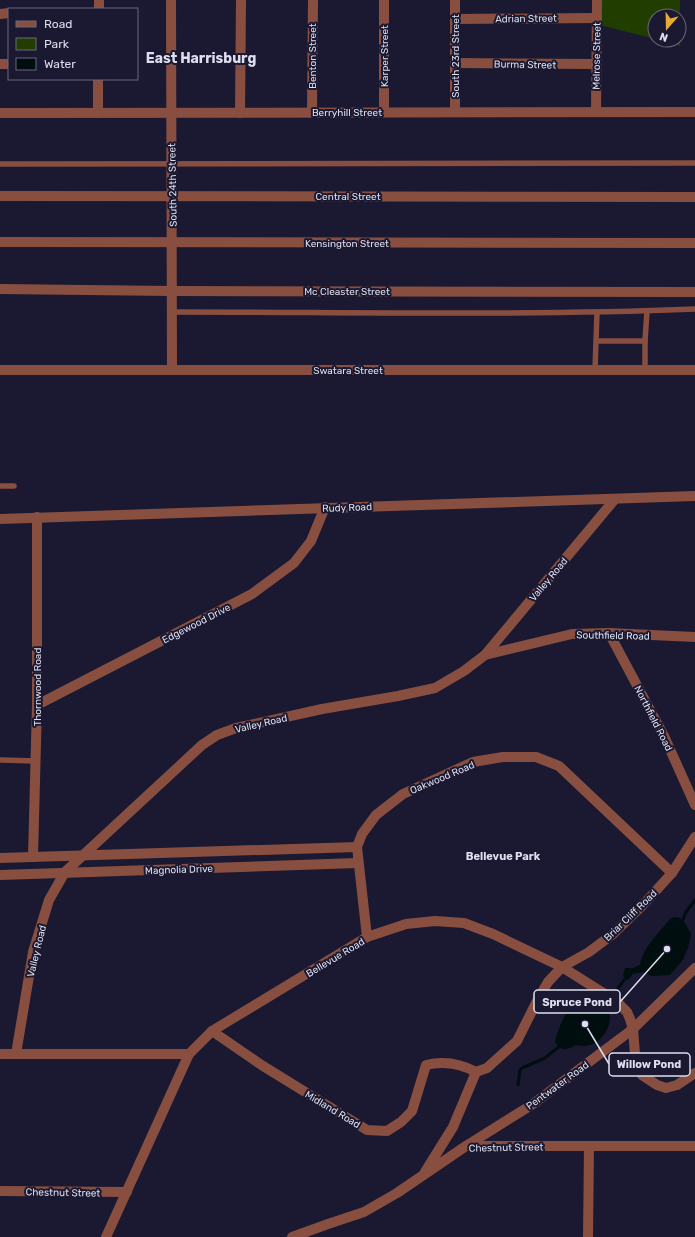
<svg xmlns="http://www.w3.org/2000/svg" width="695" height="1237" font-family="Rubik,sans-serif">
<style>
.green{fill:#213e00}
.water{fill:#010e0f}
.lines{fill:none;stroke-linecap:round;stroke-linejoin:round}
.stream{stroke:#010e0f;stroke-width:3}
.lane{stroke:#884f40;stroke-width:5.5}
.street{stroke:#884f40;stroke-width:10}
.labels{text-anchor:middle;stroke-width:4;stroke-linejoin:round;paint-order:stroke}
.street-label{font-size:10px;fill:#dddeee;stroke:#1a1931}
.neighbourhood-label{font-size:11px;font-weight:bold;fill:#dddeee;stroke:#1a1931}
.district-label{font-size:14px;font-weight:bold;fill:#dddeee;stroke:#1a1931}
.leader{fill:none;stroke:#dddeee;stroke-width:1.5}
.callout-dot{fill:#dddeee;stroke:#1a1931;stroke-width:1.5}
.callout{fill:#1a1931;stroke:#dddeee;stroke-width:1.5}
.callout-label{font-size:11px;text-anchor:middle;font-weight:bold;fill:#dddeee}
</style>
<rect width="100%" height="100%" fill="#1a1931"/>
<!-- green -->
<polygon class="green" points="600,0 680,0 680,46 658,40 679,40 679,16 655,16 655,39 600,25"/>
<!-- water -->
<g class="water">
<path d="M674,917L680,918L685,923L691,934L688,948L683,960L670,975L652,976L643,972L633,974L628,980L623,976L625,968H633L640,965C643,947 659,933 670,919Z"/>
<path d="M590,1001L597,1002L609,1010C614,1030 596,1051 576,1045C567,1050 561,1052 555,1042C557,1032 565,1010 574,1005C579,1003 584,1004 590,1001Z"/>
</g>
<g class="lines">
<!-- stream -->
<g class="stream">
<polyline points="681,924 686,912 695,900"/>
<polyline points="616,991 627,976"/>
<polyline points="518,1085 520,1070 522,1068 545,1058 561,1045"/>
</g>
<!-- lane -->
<g class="lane">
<polyline points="0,164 695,163"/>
<path d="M172,312C346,312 521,316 695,309"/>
<polyline points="597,341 645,341 645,370"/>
<polyline points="645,341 647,311"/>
<polyline points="595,370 597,312"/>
<polyline points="0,486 14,486"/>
<polyline points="1,760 36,761"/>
</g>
<!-- street -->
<g class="street">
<polyline points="171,0 172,370"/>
<polyline points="99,9 99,0"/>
<polyline points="0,14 9,13"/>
<polyline points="455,19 597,18"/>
<polyline points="455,63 596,64"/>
<polyline points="0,64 9,64"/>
<polyline points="312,112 313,0"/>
<polyline points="384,112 384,0"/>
<polyline points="455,112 455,0"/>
<polyline points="596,112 597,0"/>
<polyline points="0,113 695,112"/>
<polyline points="98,113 98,79"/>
<polyline points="240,113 241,0"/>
<polyline points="0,196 695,197"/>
<polyline points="0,242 695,243"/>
<polyline points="0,289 172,291 695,292"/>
<polyline points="0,370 695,370"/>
<polyline points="0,519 695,496"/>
<polyline points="609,633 664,736 695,805"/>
<polyline points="485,655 572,634 609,633 695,637"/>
<polyline points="37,705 252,594 294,563 311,541 325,507"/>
<polyline points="33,857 37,705 37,517"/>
<polyline points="0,858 357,847"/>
<polyline points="0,875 358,863"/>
<polyline points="367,937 357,847 362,834 376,815 403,794 473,762 503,757 536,757 559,766 672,873"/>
<path d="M212,1031L263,1066L367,1130L387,1131L401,1122L412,1111L426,1065C443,1061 461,1064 476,1072"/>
<polyline points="0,1054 189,1054"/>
<polyline points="16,1054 33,952 49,900 65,872 202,745 217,735 236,728 322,709 398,696 435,688 464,671 485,655 615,499"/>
<polyline points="466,1146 695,1146"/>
<polyline points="425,1172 453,1127 476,1072 487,1068 517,1041 538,999 548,982 562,967 589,952 613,934 642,906 672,873 695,837"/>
<polyline points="0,1191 127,1192"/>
<polyline points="106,1237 189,1054 212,1031 367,937 406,924 435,921 464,923 493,934 562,967 616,1001 627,1012 630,1019 633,1029 635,1054 642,1075 657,1085 666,1088 677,1085 695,1073"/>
<polyline points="292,1237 328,1224 364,1212 397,1193 466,1146 533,1104 633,1029 695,968"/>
<polyline points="588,1237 589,1146"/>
</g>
</g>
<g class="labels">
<!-- street labels -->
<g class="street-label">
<text transform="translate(526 18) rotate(-1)" y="4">Adrian Street</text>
<text transform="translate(312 56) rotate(-90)" y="4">Benton Street</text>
<text transform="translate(384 56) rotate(-90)" y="4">Karper Street</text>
<text transform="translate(455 56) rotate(-90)" y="4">South 23rd Street</text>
<text transform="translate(596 56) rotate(-89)" y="4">Melrose Street</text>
<text transform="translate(525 64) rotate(1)" y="4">Burma Street</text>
<text x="347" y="116">Berryhill Street</text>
<text transform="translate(172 185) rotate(-91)" y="4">South 24th Street</text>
<text x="348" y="200">Central Street</text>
<text x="347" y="247">Kensington Street</text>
<text x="347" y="295">Mc Cleaster Street</text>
<text x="348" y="374">Swatara Street</text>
<text transform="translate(347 507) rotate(-2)" y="4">Rudy Road</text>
<text transform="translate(548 579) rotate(-50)" y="4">Valley Road</text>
<text transform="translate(196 623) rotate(-27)" y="4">Edgewood Drive</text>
<text transform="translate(613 635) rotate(1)" y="4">Southfield Road</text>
<text transform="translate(37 687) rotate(-90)" y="4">Thornwood Road</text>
<text transform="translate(654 718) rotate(63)" y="4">Northfield Road</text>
<text transform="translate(261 723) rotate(-13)" y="4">Valley Road</text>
<text transform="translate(442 777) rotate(-23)" y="4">Oakwood Road</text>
<text transform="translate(179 869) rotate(-2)" y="4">Magnolia Drive</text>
<text transform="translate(630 915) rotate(-44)" y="4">Briar Cliff Road</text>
<text transform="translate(36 951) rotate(-76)" y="4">Valley Road</text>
<text transform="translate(335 957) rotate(-31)" y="4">Bellevue Road</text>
<text transform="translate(557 1085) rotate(-36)" y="4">Pentwater Road</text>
<text transform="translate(333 1109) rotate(31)" y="4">Midland Road</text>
<text transform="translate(506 1147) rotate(-1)" y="4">Chestnut Street</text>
<text transform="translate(63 1192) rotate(1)" y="4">Chestnut Street</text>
</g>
<!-- neighbourhood labels -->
<g class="neighbourhood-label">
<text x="503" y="860">Bellevue Park</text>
</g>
<!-- district labels -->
<g class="district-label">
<text x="201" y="63">East Harrisburg</text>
</g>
</g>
<!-- callouts -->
<path class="leader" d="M667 949L620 1002M585 1024L609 1064"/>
<g class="callout-dot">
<circle cx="667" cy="949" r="4"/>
<circle cx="585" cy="1024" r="4"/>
</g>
<g class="callout">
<rect x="534" y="990" width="86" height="23" rx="4"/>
<rect x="609" y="1053" width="81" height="23" rx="4"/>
</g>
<g class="callout-label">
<text x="577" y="1006">Spruce Pond</text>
<text x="649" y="1068">Willow Pond</text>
</g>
<!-- legend -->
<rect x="8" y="8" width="130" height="72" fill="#1a1931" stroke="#68687d"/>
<rect x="16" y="21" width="20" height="6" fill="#884f40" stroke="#68687d"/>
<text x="44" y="28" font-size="12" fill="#dddeee">Road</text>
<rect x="16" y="38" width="20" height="12" fill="#213e00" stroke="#68687d"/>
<text x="44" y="48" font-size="12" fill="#dddeee">Park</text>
<rect x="16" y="58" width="20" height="12" fill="#010e0f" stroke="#68687d"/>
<text x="44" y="68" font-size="12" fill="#dddeee">Water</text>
<!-- north arrow -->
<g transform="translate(667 28) rotate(200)"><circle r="19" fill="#1a1931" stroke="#68687d"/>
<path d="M0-3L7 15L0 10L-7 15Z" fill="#e7ac36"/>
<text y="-6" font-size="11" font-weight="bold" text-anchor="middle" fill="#dddeee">N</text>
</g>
</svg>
